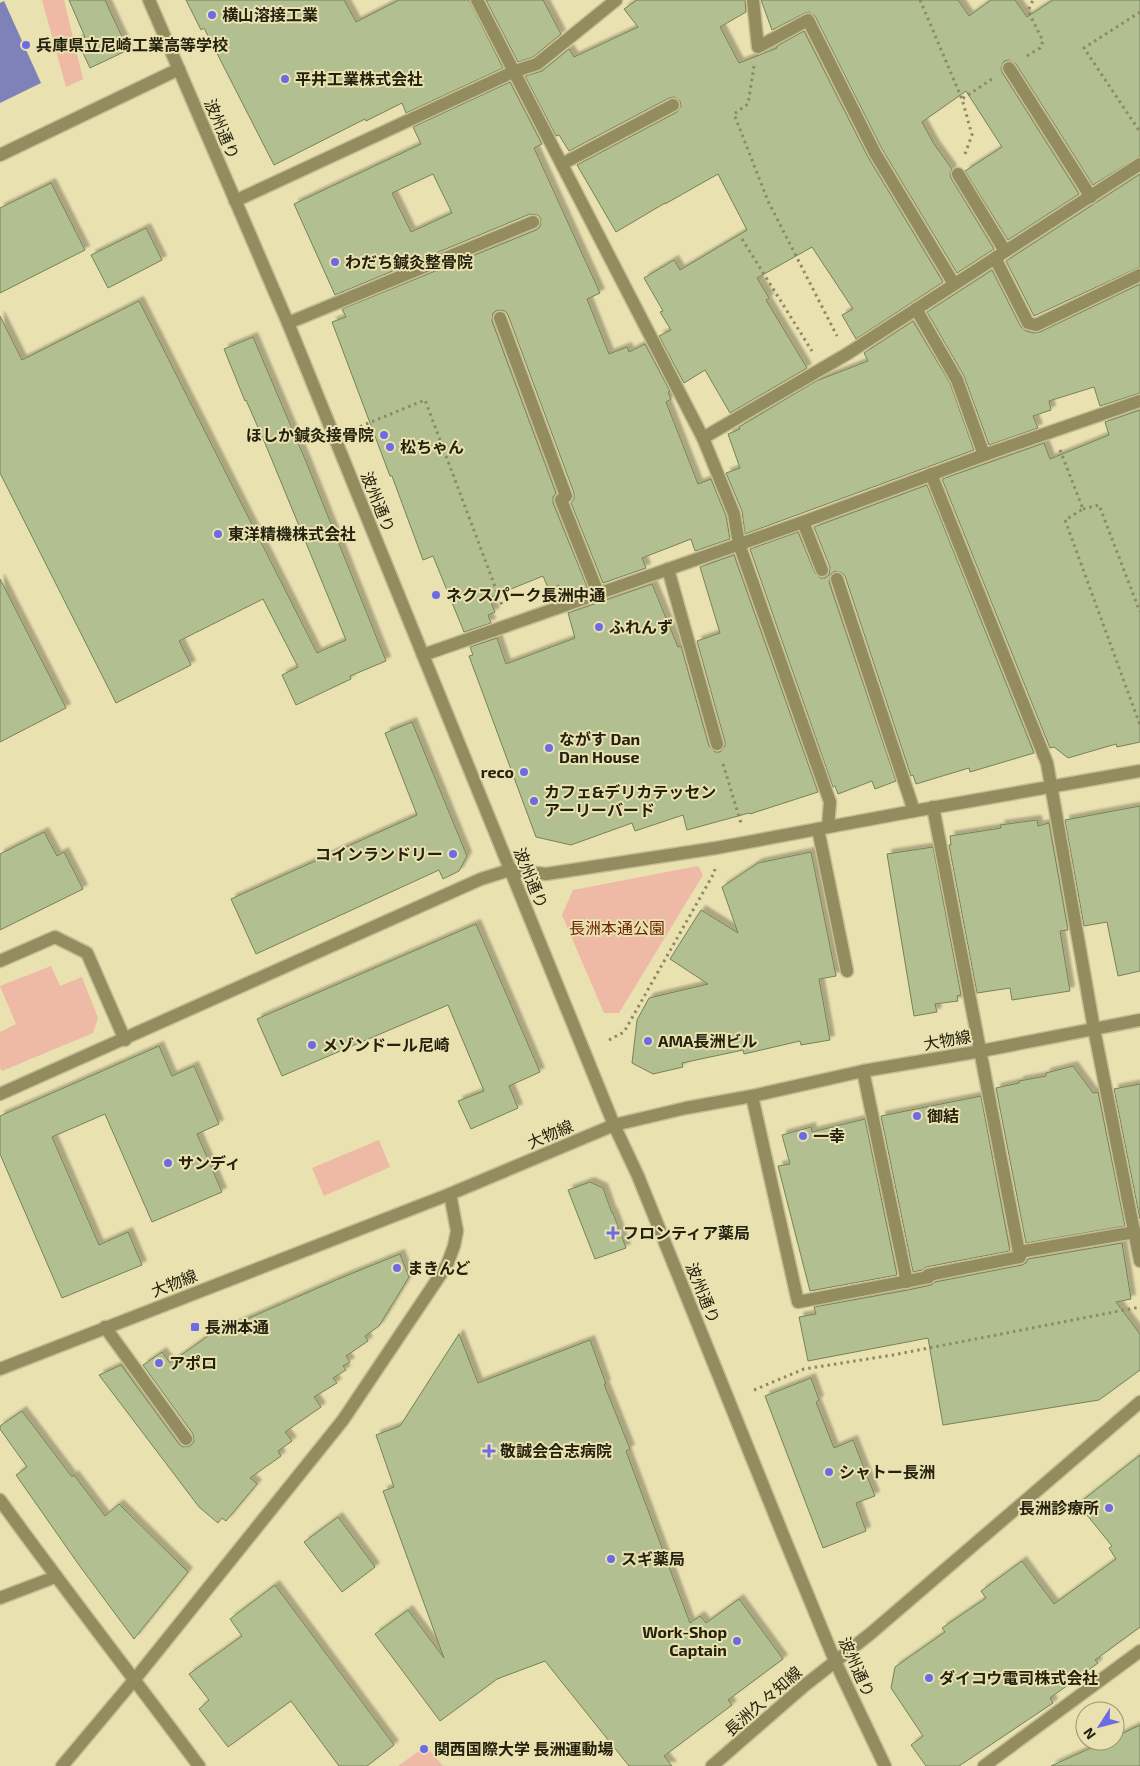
<svg xmlns="http://www.w3.org/2000/svg" width="1140" height="1766" font-family="'Exo 2','Noto Sans JP',sans-serif">
<style>
.green{fill:#eeb9a5}
.water{fill:#7e82b8}
.building{fill:#b2bf91;stroke:#778257;fill-rule:evenodd;filter:url(#shadow)}
.lines{fill:none;stroke-linecap:round;stroke-linejoin:round}
.minor-casing{stroke:#c6be93;stroke-width:15}
.path{stroke:#8e8965;stroke-width:3;stroke-dasharray:2.5 4;stroke-linecap:butt}
.minor{stroke:#938c5f;stroke-width:12}
.poi-dot{fill:#6d6ae5;stroke:#e9e1b0;stroke-width:2}
.labels{text-anchor:middle;stroke-width:4;stroke-linejoin:round;paint-order:stroke}
.poi-label{font-size:16px;font-weight:bold;fill:#24210e;stroke:#e9e1b0;text-anchor:start}
.street-label{font-size:16px;fill:#24210e;stroke:#e9e1b0}
.park-label{font-size:16px;fill:#6f2606;stroke:#e9e1b0}
</style>
<defs>
<filter id="shadow"><feDropShadow dx="4.5" dy="-4.5" stdDeviation="1" flood-color="#0004"/></filter>
</defs>
<rect width="100%" height="100%" fill="#e9e1b0"/>
<!-- green -->
<g class="green">
<polygon points="42,0 64,0 83,79 66,87"/>
<polygon points="698,866 703,875 619,1013 604,1013 562,915 573,890"/>
<polygon points="51,966 60,986 82,977 98,1018 93,1033 2,1071 0,1068 0,1032 16,1024 0,986"/>
<polygon points="379,1140 390,1167 324,1196 312,1168"/>
<polygon points="426,1746 443,1766 398,1766"/>
</g>
<!-- water -->
<polygon class="water" points="4,1 41,83 0,103 0,3"/>
<!-- building -->
<g class="building">
<polygon points="69,0 105,0 128,50 90,68 77,40 85,37"/>
<polygon points="186,0 344,0 356,22 399,0 469,0 503,68 406,113 402,103 366,121 365,119 274,165 204,28 201,30"/>
<polygon points="486,0 543,0 561,34 533,57 518,62"/>
<polygon points="637,0 745,0 746,12 720,27 739,63 777,48 777,46 804,31 868,157 943,282 856,339 842,315 853,309 812,247 757,278 769,298 766,300 807,368 730,413 705,370 684,383 659,336 671,330 660,312 663,311 644,278 674,260 680,270 747,230 718,174 665,204 665,203 616,232 577,165 677,112 681,106 680,101 674,97 669,98 569,151 559,135 556,136 525,76 542,71 569,49 574,57 638,27 624,9"/>
<polygon points="761,0 958,0 969,16 991,0 1015,0 1027,17 1053,0 1140,0 1140,156 1093,185 1016,64 1009,60 1004,61 1001,68 1002,72 1079,194 1008,240 965,171 1002,147 966,91 922,122 934,144 952,169 950,174 951,178 994,249 957,273 882,149 815,16 809,12 805,13 772,30"/>
<path d="M510,82L542,144L534,148L600,293L587,299L609,354L627,347L629,352L645,344L670,391L668,392L671,399L666,402L698,484L711,479L726,516L730,539L695,551L691,539L642,558L646,568L603,583L571,503L574,499V493L508,315L505,311L498,310L493,313L492,321L556,493L553,497V503L588,589L563,597L559,585L549,590L543,576L489,598L495,612L488,615L491,623L464,632L433,556L423,560L392,476H390L332,322L346,317L342,309L536,230L540,227L541,219L538,215L530,214L335,295L294,204L421,144L413,127ZM433,174L452,213L411,232L392,193Z"/>
<polygon points="1140,174 1140,267 1034,316 1006,261"/>
<polygon points="51,183 85,250 0,293 0,208"/>
<polygon points="146,228 162,260 108,288 91,255"/>
<polygon points="992,270 1021,327 1026,331 1034,333 1040,332 1140,284 1140,393 1100,406 1094,387 1049,401 1051,410 1033,416 1038,428 989,445 964,376 927,312"/>
<polygon points="139,301 317,653 346,640 267,448 246,400 245,401 224,349 253,337 307,464 386,661 350,676 351,679 296,705 282,675 298,667 263,599 179,641 191,665 116,703 0,473 0,316 22,360"/>
<polygon points="913,321 950,383 974,450 745,534 742,511 726,473 740,468 728,434 740,429 739,427 816,381 868,361 864,353"/>
<polygon points="1140,410 1140,742 1117,747 1116,744 1068,758 1054,747 1050,748 942,479 1044,443 1050,459 1109,435 1105,422"/>
<polygon points="927,485 1034,753 970,772 969,768 916,784 913,775 911,776 845,576 842,573 835,571 831,574 829,582 896,781 875,789 872,781 838,794 835,786 833,787 750,549 798,532 815,573 820,578 825,578 829,575 830,567 814,527"/>
<polygon points="734,555 818,792 750,814 749,813 687,830 683,815 635,831 632,823 571,845 536,837 469,656 473,655 470,647 497,638 506,664 575,638 568,613 652,584 678,647 681,646 709,746 715,752 720,752 725,746 725,742 697,641 720,633 700,567"/>
<polygon points="0,579 66,708 0,742"/>
<polygon points="412,722 467,856 459,871 443,879 439,870 256,954 231,899 417,815 385,733"/>
<polygon points="1140,806 1140,971 1118,976 1107,922 1084,926 1065,820"/>
<polygon points="1037,820 1038,826 1049,823 1068,930 1060,931 1070,991 1012,1000 1010,988 977,993 949,845 951,845 950,836 1001,828 1000,825"/>
<polygon points="44,832 57,856 64,852 83,889 0,930 0,854"/>
<polygon points="933,847 961,995 957,996 958,1001 935,1004 937,1012 914,1016 887,854"/>
<polygon points="811,852 836,976 819,979 830,1040 801,1045 800,1041 744,1054 743,1050 682,1063 683,1067 653,1074 632,1063 637,1020 649,998 708,984 670,959 701,910 738,933 722,887 758,863"/>
<polygon points="476,924 540,1072 509,1086 518,1108 471,1129 458,1101 484,1091 448,1005 282,1076 257,1019"/>
<polygon points="159,1046 172,1076 194,1066 219,1124 197,1134 222,1192 152,1222 105,1114 52,1137 99,1245 128,1232 142,1265 62,1298 0,1154 0,1116"/>
<polygon points="1073,1066 1093,1093 1098,1092 1125,1226 1026,1243 996,1088 1019,1083 1019,1081 1046,1076 1046,1073"/>
<polygon points="1140,1084 1140,1219 1114,1089"/>
<polygon points="981,1096 1010,1251 926,1267 922,1270 913,1272 881,1116"/>
<polygon points="865,1119 897,1275 810,1291 778,1166 790,1164 782,1135 811,1127 812,1132"/>
<polygon points="590,1182 603,1188 612,1213 613,1213 626,1248 595,1259 568,1190"/>
<polygon points="1122,1243 1131,1299 1116,1302 1140,1334 1140,1370 1099,1400 943,1425 928,1338 808,1361 799,1317 816,1314 814,1307 908,1290 931,1285 935,1282 1022,1265 1026,1263 1028,1259"/>
<polygon points="400,1254 409,1277 379,1326 365,1336 368,1341 346,1356 350,1362 343,1366 346,1370 333,1378 337,1383 314,1397 321,1407 285,1432 292,1441 278,1451 281,1456 250,1478 257,1484 226,1521 222,1518 218,1523 199,1507 99,1375 121,1365 179,1444 183,1447 190,1446 194,1442 193,1434 143,1365 162,1352 170,1363 208,1336 343,1277"/>
<polygon points="459,1334 478,1383 590,1340 606,1384 604,1384 630,1449 626,1451 690,1623 700,1616 706,1623 739,1599 783,1659 728,1700 732,1705 664,1756 672,1766 629,1766 545,1661 497,1679 440,1721 375,1634 408,1610 444,1658 383,1491 394,1487 376,1435 400,1426"/>
<polygon points="811,1378 819,1400 816,1402 834,1448 853,1440 875,1496 856,1503 866,1531 823,1548 765,1396"/>
<polygon points="22,1411 72,1477 74,1475 105,1516 119,1504 188,1572 134,1639 79,1565 16,1475 27,1467 0,1429 0,1426"/>
<polygon points="1140,1455 1140,1627 1095,1660 1098,1663 1050,1698 1053,1703 959,1766 926,1766 911,1745 923,1736 891,1688 895,1667 945,1632 942,1628 986,1598 981,1591 1022,1561 1054,1604 1116,1559 1109,1548 1112,1546 1078,1504"/>
<polygon points="338,1517 375,1567 342,1592 304,1542"/>
<polygon points="275,1585 394,1745 367,1766 339,1766 291,1701 228,1747 199,1709 209,1700 189,1674 242,1636 230,1619"/>
<polygon points="1140,1725 1140,1766 1051,1766 1106,1741 1115,1741 1115,1737"/>
</g>
<g class="lines">
<defs>
<g id="minor">
<polyline points="149,0 288,323 614,1125 638,1176 783,1535 835,1661 885,1766"/>
<polyline points="477,0 703,438 734,514 739,544 830,802 828,827"/>
<polyline points="753,0 758,47 808,20 875,153 954,284"/>
<polyline points="1009,68 1091,197"/>
<polyline points="0,155 179,69"/>
<polyline points="562,164 673,105"/>
<polyline points="958,174 1005,251"/>
<polyline points="235,201 515,71 537,64 616,0"/>
<polyline points="995,258 1028,323 1036,325 1140,275"/>
<polyline points="916,309 957,380 984,455"/>
<polyline points="500,318 566,496 561,500 598,593"/>
<polyline points="288,323 533,222"/>
<polyline points="703,438 847,354 1140,164"/>
<polyline points="931,474 1047,763 1094,1029 1140,1261"/>
<polyline points="803,522 822,570"/>
<polyline points="668,569 717,744"/>
<polyline points="837,579 914,811"/>
<polyline points="423,655 803,522 984,455 1140,401"/>
<polyline points="818,829 847,971"/>
<polyline points="0,961 55,937 87,953 125,1040"/>
<polyline points="863,1071 907,1282"/>
<polyline points="0,1094 481,879 510,870 546,874 716,848 914,811 1140,771"/>
<polyline points="752,1096 798,1302 929,1277 928,1275 1020,1257 933,807"/>
<polyline points="1019,1252 1135,1232"/>
<polyline points="105,1327 186,1439"/>
<polyline points="0,1369 450,1194 614,1125 686,1108 752,1096 863,1071 981,1051 1140,1020"/>
<path d="M0,1500C65,1590 133,1677 199,1766"/>
<polyline points="0,1598 55,1577"/>
<polyline points="62,1766 135,1679 343,1420 447,1265 454,1246 457,1231 450,1194"/>
<polyline points="712,1766 804,1686 870,1634 1140,1402"/>
<polyline points="984,1766 1140,1651"/>
</g>
</defs>
<!-- minor casing -->
<use href="#minor" class="minor-casing"/>
<!-- path -->
<g class="path">
<polyline points="920,0 962,99"/>
<polyline points="1140,12 1084,48 1140,132"/>
<polyline points="1027,56 1040,48 1043,41 1028,11 1033,0"/>
<polyline points="754,66 748,104 734,114 768,201 837,336"/>
<polyline points="965,154 972,135 962,99 992,79"/>
<polyline points="742,239 812,351"/>
<polyline points="354,429 425,400 502,605"/>
<polyline points="1060,450 1083,509 1065,520 1140,725"/>
<polyline points="1083,509 1099,505 1140,612"/>
<polyline points="723,764 741,823"/>
<polyline points="609,1040 624,1032 714,873 715,869"/>
<polyline points="754,1390 804,1369 893,1355 1140,1307"/>
</g>
<!-- minor -->
<use href="#minor" class="minor"/>
</g>
<!-- markers -->
<g class="poi-dot">
<circle cx="212" cy="15" r="5"/>
<circle cx="26" cy="45" r="5"/>
<circle cx="285" cy="79" r="5"/>
<circle cx="335" cy="262" r="5"/>
<circle cx="384" cy="435" r="5"/>
<circle cx="390" cy="447" r="5"/>
<circle cx="218" cy="534" r="5"/>
<circle cx="436" cy="595" r="5"/>
<circle cx="599" cy="627" r="5"/>
<circle cx="549" cy="748" r="5"/>
<circle cx="524" cy="772" r="5"/>
<circle cx="534" cy="801" r="5"/>
<circle cx="453" cy="854" r="5"/>
<circle cx="648" cy="1041" r="5"/>
<circle cx="312" cy="1045" r="5"/>
<circle cx="917" cy="1116" r="5"/>
<circle cx="803" cy="1136" r="5"/>
<circle cx="168" cy="1163" r="5"/>
<path d="M610.5 1225.5h5v5h5v5h-5v5h-5v-5h-5v-5h5z"/>
<circle cx="397" cy="1268" r="5"/>
<rect x="190" y="1322" width="10" height="10" rx="2.5"/>
<circle cx="159" cy="1363" r="5"/>
<path d="M486.5 1443.5h5v5h5v5h-5v5h-5v-5h-5v-5h5z"/>
<circle cx="829" cy="1472" r="5"/>
<circle cx="1109" cy="1508" r="5"/>
<circle cx="611" cy="1559" r="5"/>
<circle cx="737" cy="1641" r="5"/>
<circle cx="929" cy="1678" r="5"/>
<circle cx="424" cy="1749" r="5"/>
</g>
<g class="labels">
<!-- poi labels -->
<g class="poi-label">
<text x="222" y="21">横山溶接工業</text>
<text x="36" y="51">兵庫県立尼崎工業高等学校</text>
<text x="295" y="85">平井工業株式会社</text>
<text x="345" y="268">わだち鍼灸整骨院</text>
<text x="374" y="441" text-anchor="end">ほしか鍼灸接骨院</text>
<text x="400" y="453">松ちゃん</text>
<text x="228" y="540">東洋精機株式会社</text>
<text x="446" y="601">ネクスパーク長洲中通</text>
<text x="609" y="633">ふれんず</text>
<text x="559" y="745">ながす Dan<tspan x="559" dy="18">Dan House</tspan></text>
<text x="514" y="778" text-anchor="end">reco</text>
<text x="544" y="798">カフェ&amp;デリカテッセン<tspan x="544" dy="18">アーリーバード</tspan></text>
<text x="443" y="860" text-anchor="end">コインランドリー</text>
<text x="658" y="1047">AMA長洲ビル</text>
<text x="322" y="1051">メゾンドール尼崎</text>
<text x="927" y="1122">御結</text>
<text x="813" y="1142">一幸</text>
<text x="178" y="1169">サンディ</text>
<text x="623" y="1239">フロンティア薬局</text>
<text x="407" y="1274">まきんど</text>
<text x="205" y="1333">長洲本通</text>
<text x="169" y="1369">アポロ</text>
<text x="500" y="1457">敬誠会合志病院</text>
<text x="839" y="1478">シャトー長洲</text>
<text x="1099" y="1514" text-anchor="end">長洲診療所</text>
<text x="621" y="1565">スギ薬局</text>
<text x="727" y="1638" text-anchor="end">Work-Shop<tspan x="727" dy="18">Captain</tspan></text>
<text x="939" y="1684">ダイコウ電司株式会社</text>
<text x="434" y="1755">関西国際大学 長洲運動場</text>
</g>
<!-- street labels -->
<g class="street-label">
<text transform="translate(222 129) rotate(67)" y="6">波州通り</text>
<text transform="translate(378 502) rotate(68)" y="6">波州通り</text>
<text transform="translate(531 878) rotate(68)" y="6">波州通り</text>
<text transform="translate(947 1040) rotate(-10)" y="6">大物線</text>
<text transform="translate(550 1134) rotate(-23)" y="6">大物線</text>
<text transform="translate(174 1283) rotate(-21)" y="6">大物線</text>
<text transform="translate(703 1293) rotate(68)" y="6">波州通り</text>
<text transform="translate(857 1667) rotate(66)" y="6">波州通り</text>
<text transform="translate(763 1701) rotate(-41)" y="6">長洲久々知線</text>
</g>
<!-- park labels -->
<g class="park-label">
<text x="617" y="934">長洲本通公園</text>
</g>
</g>
<!-- north arrow -->
<g transform="translate(1100 1726) rotate(234)"><circle r="24" fill="#e9e1b0" stroke="#9a946f"/>
<path d="M0-4L9 19L0 12L-9 19Z" fill="#6d6ae5"/>
<text y="-8" font-size="14" font-weight="bold" text-anchor="middle" fill="#24210e">N</text>
</g>
</svg>
